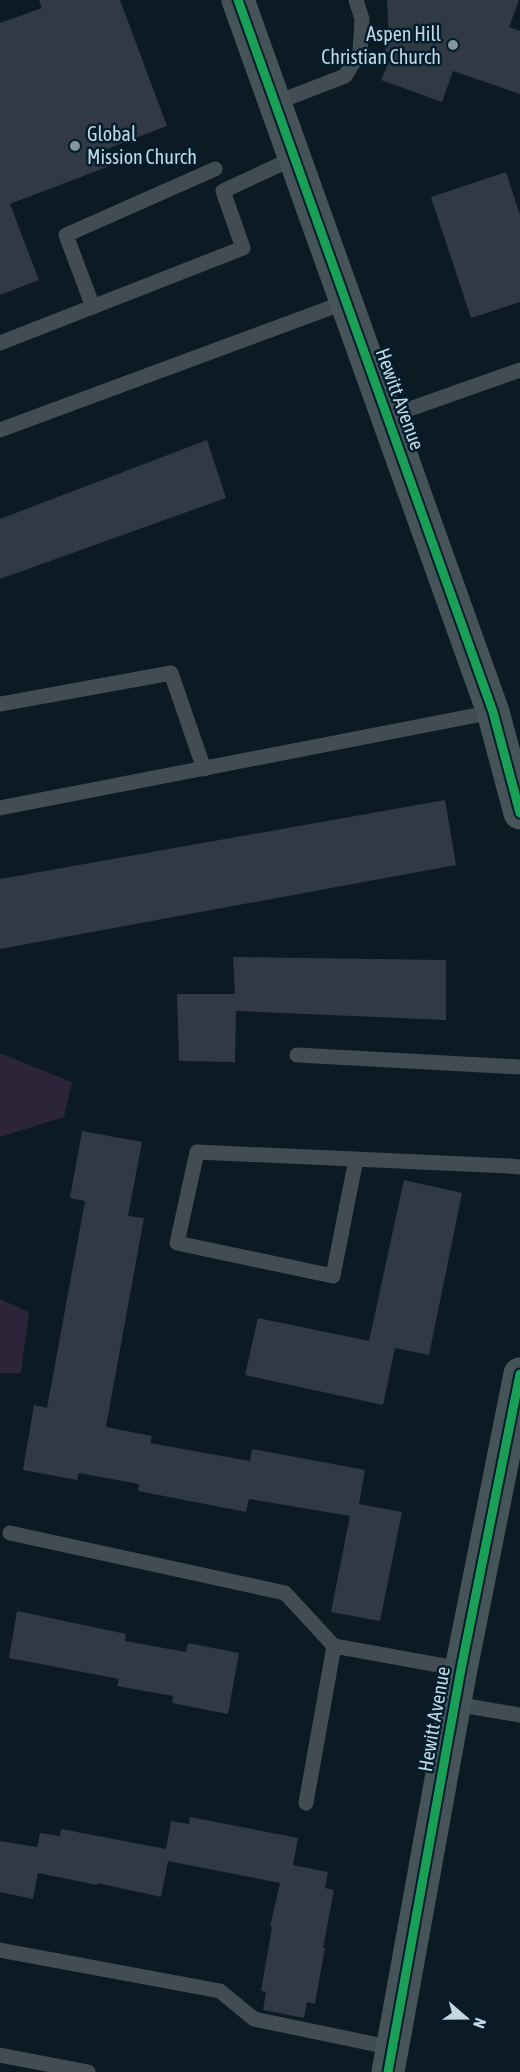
<svg xmlns="http://www.w3.org/2000/svg" width="520" height="2072" font-family="'Asap Condensed',sans-serif">
<style>
.green{fill:#2c2539}
.building{fill:#313a44}
.lines{fill:none;stroke-linecap:round;stroke-linejoin:round}
.lane{stroke:#414c53;stroke-width:15}
.secondary{stroke:#46545a;stroke-width:33}
.cycleway-casing{stroke:#011e2d;stroke-width:13}
.cycleway{stroke:#1a9f57;stroke-width:9}
.poi-dot{fill:#85959f;stroke:#011e2d;stroke-width:2}
.labels{text-anchor:middle;stroke-width:5;stroke-linejoin:round;paint-order:stroke}
.poi-label{font-size:20px;fill:#c7d7e2;stroke:#011e2d;text-anchor:end}
.street-label{font-size:20px;fill:#c7d7e2;stroke:#011e2d}
</style>
<rect width="100%" height="100%" fill="#0b1a23"/>
<!-- green -->
<g class="green">
<polygon points="0,1053 72,1082 64,1117 0,1137"/>
<polygon points="0,1299 29,1312 21,1373 0,1373"/>
</g>
<!-- building -->
<g class="building">
<polygon points="39,0 120,0 167,126 102,151 107,167 10,204 39,280 0,295 0,23 42,8"/>
<polygon points="387,0 519,0 509,27 520,31 520,94 453,71 442,102 381,80 392,54 385,51 389,38"/>
<polygon points="506,172 520,215 520,302 471,318 431,197"/>
<polygon points="207,440 226,498 0,579 0,519"/>
<polygon points="445,800 456,865 0,949 0,879"/>
<polygon points="233,957 446,960 446,1020 236,1011 235,1062 179,1061 177,994 235,994"/>
<polygon points="82,1131 142,1142 128,1216 144,1218 106,1427 152,1436 150,1443 205,1453 250,1461 252,1449 365,1470 359,1504 402,1512 380,1621 331,1612 350,1516 249,1499 246,1512 138,1491 139,1484 79,1473 77,1480 23,1470 34,1405 47,1408 85,1201 70,1198"/>
<polygon points="404,1180 462,1193 429,1355 395,1348 383,1405 245,1375 258,1318 369,1341"/>
<polygon points="17,1611 126,1634 125,1641 186,1652 188,1643 239,1653 228,1714 172,1703 173,1696 117,1686 119,1679 9,1658"/>
<polygon points="190,1817 298,1838 293,1865 328,1872 325,1888 334,1890 323,1948 325,1948 315,2004 307,2002 304,2018 263,2010 266,1992 261,1991 272,1927 270,1927 280,1883 168,1861 161,1897 97,1883 97,1885 38,1873 33,1899 0,1892 0,1841 37,1847 40,1833 60,1836 61,1829 166,1849 171,1821 189,1824"/>
</g>
<g class="lines">
<!-- lane -->
<g class="lane">
<polyline points="275,103 345,76 360,52 362,19 356,0"/>
<polyline points="93,307 66,235 215,169"/>
<polyline points="0,343 243,248 223,191 294,158"/>
<polyline points="387,417 520,370"/>
<polyline points="0,430 346,302"/>
<polyline points="0,704 171,673 204,769"/>
<polyline points="0,808 493,712"/>
<polyline points="297,1055 520,1067"/>
<polyline points="356,1159 333,1276 177,1243 197,1152 509,1166 520,1167"/>
<polyline points="10,1533 285,1593 334,1646"/>
<polyline points="455,1704 520,1715"/>
<polyline points="306,1803 334,1646 461,1669"/>
<polyline points="0,1950 220,1991 254,2019 393,2048"/>
<polyline points="0,2055 88,2072"/>
</g>
<!-- secondary -->
<g class="secondary">
<polyline points="238,0 493,712 520,813"/>
<polyline points="388,2072 461,1669 520,1374"/>
</g>
<defs>
<g id="cycleway">
<polyline points="238,0 493,712 520,813"/>
<polyline points="388,2072 461,1669 520,1374"/>
</g>
</defs>
<!-- cycleway casing -->
<use href="#cycleway" class="cycleway-casing"/>
<!-- cycleway -->
<use href="#cycleway" class="cycleway"/>
</g>
<!-- markers -->
<g class="poi-dot">
<circle cx="453" cy="45" r="6"/>
<circle cx="75" cy="146" r="6"/>
</g>
<g class="labels">
<!-- poi labels -->
<g class="poi-label">
<text x="441" y="41">Aspen Hill<tspan x="441" dy="23">Christian Church</tspan></text>
<text x="87" y="141" text-anchor="start">Global<tspan x="87" dy="23">Mission Church</tspan></text>
</g>
<!-- street labels -->
<g class="street-label">
<text transform="translate(400 399) rotate(70)" y="7">Hewitt Avenue</text>
<text transform="translate(434 1719) rotate(-80)" y="7">Hewitt Avenue</text>
</g>
</g>
<!-- north arrow -->
<g transform="translate(466 2018) rotate(110)" stroke="#011e2d" stroke-width="4.5" paint-order="stroke">
<path d="M0-4.5L10 22L0 15L-10 22Z" fill="#c7d7e2"/>
<text y="-9" font-size="16" font-weight="bold" text-anchor="middle" fill="#c7d7e2">N</text>
</g>
</svg>
